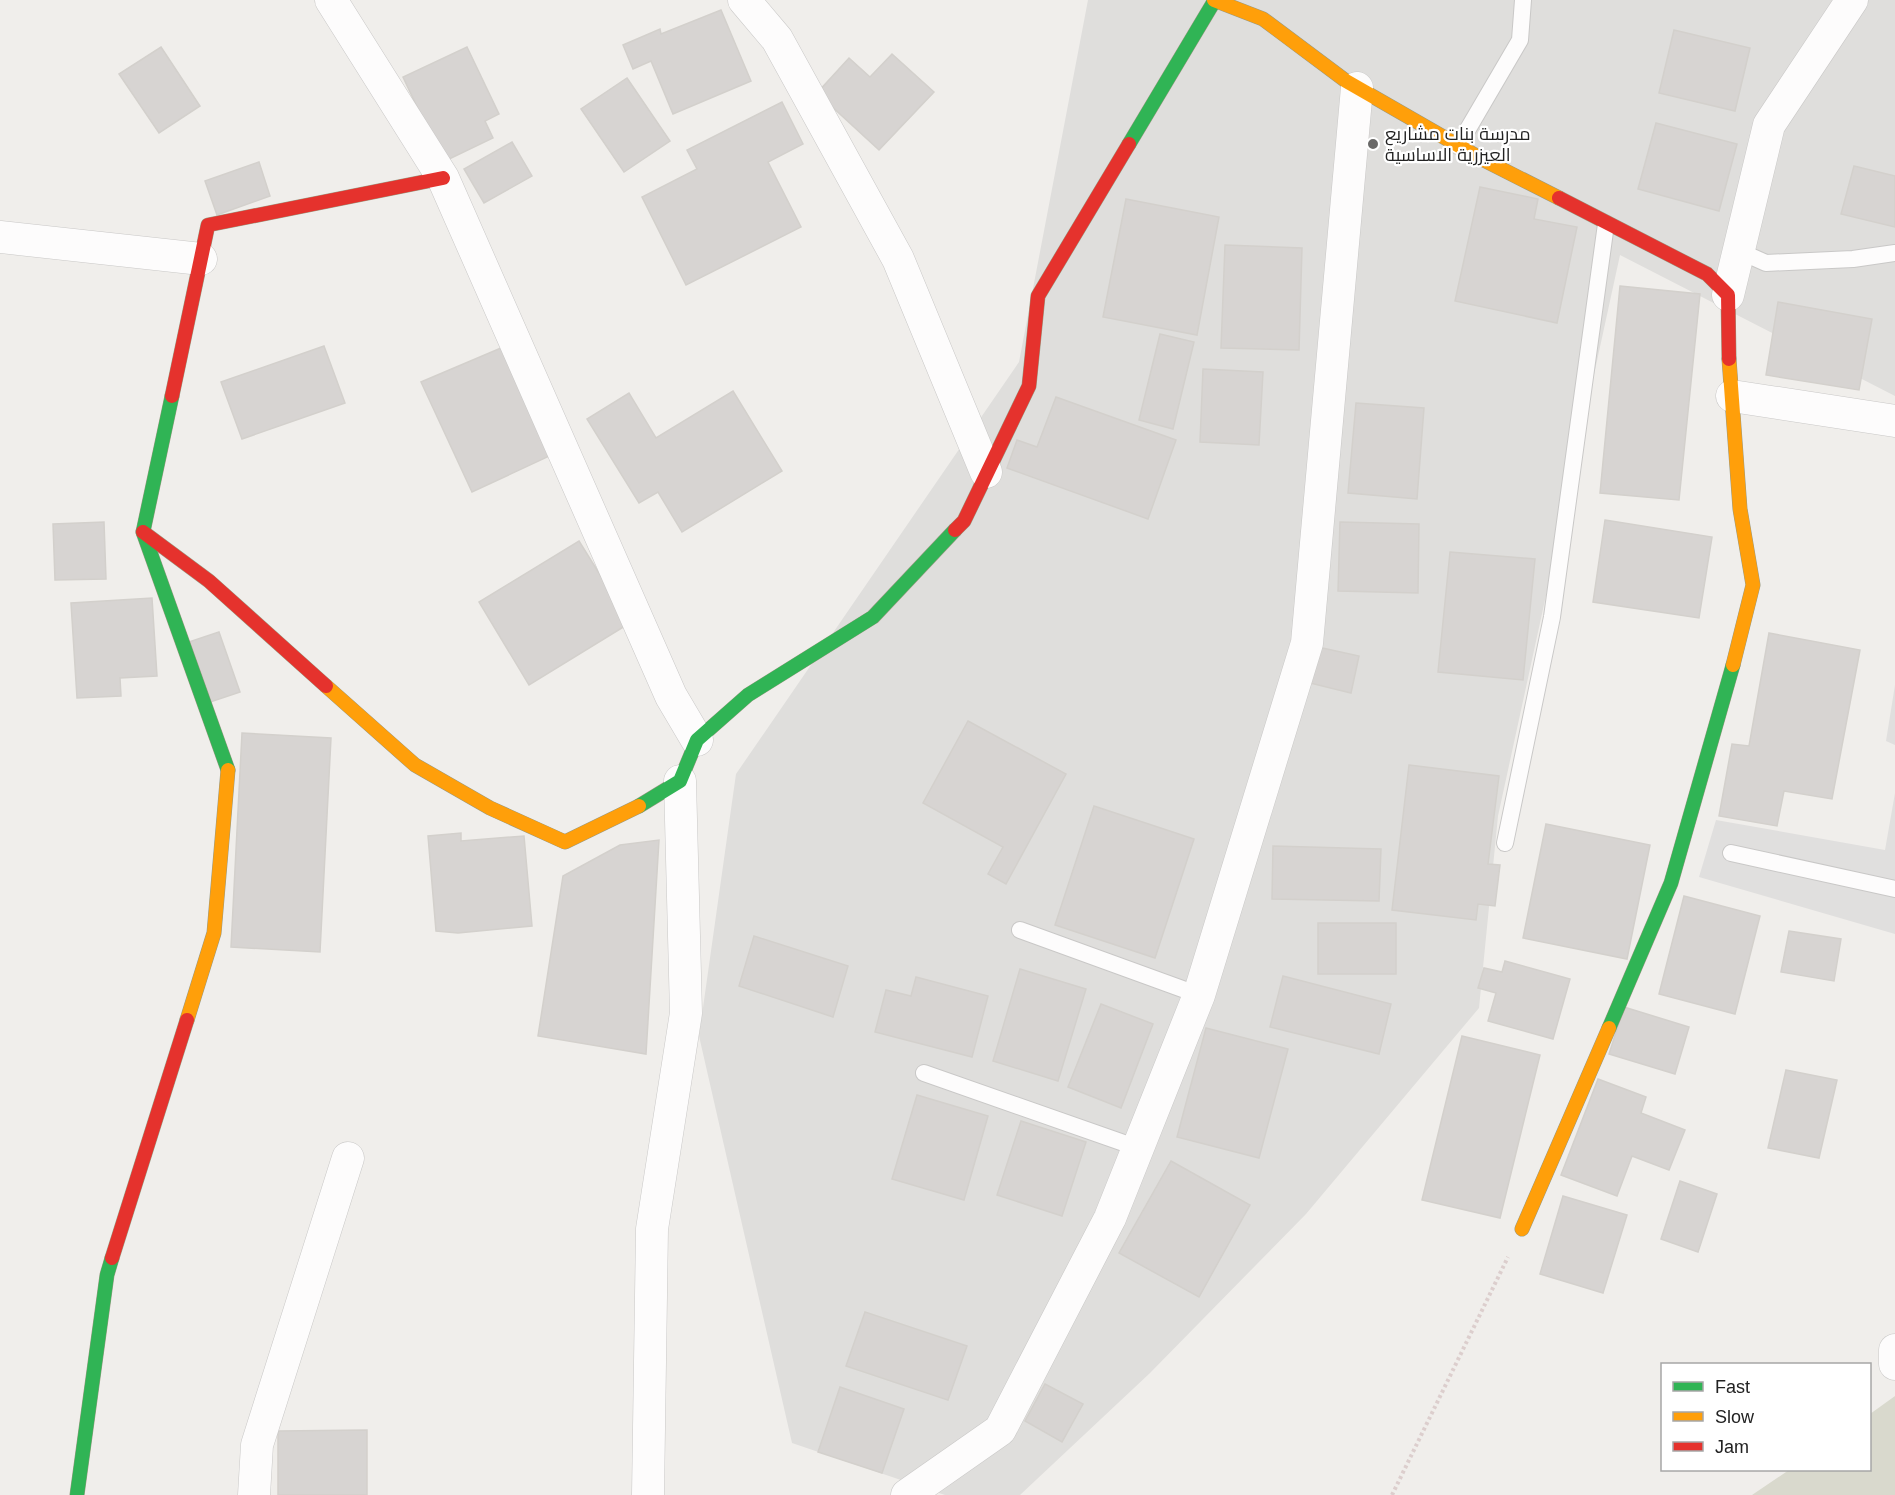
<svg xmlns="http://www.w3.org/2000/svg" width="1895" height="1495" font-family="Helvetica,Cairo,sans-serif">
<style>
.residential{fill:#dfdedc}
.construction{fill:#d9d9cd}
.parking{fill:#e0dfde}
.building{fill:#d7d4d2;stroke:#d3d0cc;stroke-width:1.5}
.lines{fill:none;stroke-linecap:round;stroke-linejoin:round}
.lane-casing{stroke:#c9c8c7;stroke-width:18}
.street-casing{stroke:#c9c8c7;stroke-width:33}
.fast-casing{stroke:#999a82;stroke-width:15}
.slow-casing{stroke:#999a82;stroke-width:15}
.jam-casing{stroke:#999a82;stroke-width:15}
.path{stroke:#dccecd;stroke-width:4;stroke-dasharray:3 3;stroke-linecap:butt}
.lane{stroke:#fdfcfc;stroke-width:16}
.street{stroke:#fdfcfc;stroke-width:32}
.fast{stroke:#30b455;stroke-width:14}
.slow{stroke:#ff9f0a;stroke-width:14}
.jam{stroke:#e5322d;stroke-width:14}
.poi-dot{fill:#6a6968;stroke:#fff;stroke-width:2}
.labels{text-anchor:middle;stroke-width:4.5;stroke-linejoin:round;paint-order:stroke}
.poi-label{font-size:18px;fill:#222;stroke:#fff;text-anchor:start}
</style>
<rect width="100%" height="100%" fill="#f0eeeb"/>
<!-- residential -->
<polygon class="residential" points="1088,0 1895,0 1895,396 1620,255 1498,816 1479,1008 1306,1214 1150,1373 1020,1495 945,1495 792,1443 699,1036 736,774 1019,362"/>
<!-- construction -->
<polygon class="construction" points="1895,1396 1895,1495 1752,1495 1789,1470 1870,1470 1870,1414"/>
<!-- parking -->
<g class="parking">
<polygon points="1895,685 1895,745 1886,741"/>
<polygon points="1895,793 1895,934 1699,877 1716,820 1885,850"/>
</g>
<!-- building -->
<g class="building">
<polygon points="721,10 751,81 673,114 651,61 633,69 623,45 660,29 661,34"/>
<polygon points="1674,30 1750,48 1735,111 1659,93"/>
<polygon points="161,47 200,106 159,133 119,74"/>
<polygon points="467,47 499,114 485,121 493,138 443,162 403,77"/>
<polygon points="892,54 934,92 879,150 817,93 849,58 870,77"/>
<polygon points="627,78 670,141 624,172 581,109"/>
<polygon points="782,102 803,144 768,162 801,227 686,285 642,197 697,169 687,150"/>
<polygon points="1656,123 1737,144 1719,211 1638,189"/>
<polygon points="512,142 532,176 484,203 464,169"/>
<polygon points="259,162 270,196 217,215 205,181"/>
<polygon points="1854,166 1895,176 1895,227 1841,214"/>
<polygon points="1480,187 1538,199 1534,219 1577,227 1557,323 1455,301"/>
<polygon points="1126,199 1219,217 1197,335 1103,317"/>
<polygon points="1225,245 1302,248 1299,350 1221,348"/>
<polygon points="1620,286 1700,294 1679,500 1600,493"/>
<polygon points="1778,302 1872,319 1859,390 1766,375"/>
<polygon points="1160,334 1194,342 1173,429 1139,420"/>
<polygon points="508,345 558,452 472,492 421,382"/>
<polygon points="324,346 345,403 242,439 221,382"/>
<polygon points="1203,369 1263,372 1259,445 1200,442"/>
<polygon points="733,391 782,471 682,532 658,492 639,503 587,419 629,393 656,438"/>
<polygon points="1056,397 1176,440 1148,519 1007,468 1017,440 1037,447"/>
<polygon points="1356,403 1424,408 1417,499 1348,493"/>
<polygon points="1605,520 1712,537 1699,618 1593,602"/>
<polygon points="104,522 106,579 55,580 53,524"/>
<polygon points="1340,522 1419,524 1418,593 1338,591"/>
<polygon points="579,541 630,623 529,685 479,602"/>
<polygon points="1450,552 1535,559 1523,680 1438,672"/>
<polygon points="152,598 157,676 120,678 121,696 77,698 71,603"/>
<polygon points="219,632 240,692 210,702 189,642"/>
<polygon points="1769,633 1860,650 1832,799 1784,791 1777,826 1719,816 1732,744 1749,746"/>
<polygon points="1318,647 1359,656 1351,693 1310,683"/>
<polygon points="968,721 1066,774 1006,884 988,874 1003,847 923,803"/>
<polygon points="242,733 331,738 320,952 231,947"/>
<polygon points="1409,765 1499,776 1488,864 1500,865 1495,906 1478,904 1476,920 1392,910"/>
<polygon points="1094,806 1194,839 1155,958 1055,925"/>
<polygon points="1546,824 1650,845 1627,959 1523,938"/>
<polygon points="461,833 461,841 524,836 532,926 458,933 436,931 428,836"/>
<polygon points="659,840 646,1054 538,1036 563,876 620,845"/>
<polygon points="1273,846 1381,849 1379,901 1272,899"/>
<polygon points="1684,896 1760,916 1735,1014 1659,994"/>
<rect x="1318" y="923" width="78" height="51"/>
<polygon points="1789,931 1841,939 1834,981 1781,972"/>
<polygon points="754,936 848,966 833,1017 739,986"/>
<polygon points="1505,961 1570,979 1553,1039 1488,1021 1496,993 1478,988 1484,968 1502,972"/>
<polygon points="1020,969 1086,989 1058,1081 993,1061"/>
<polygon points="1283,976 1391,1004 1379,1054 1270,1027"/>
<polygon points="916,977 988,996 972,1057 875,1032 886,990 911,996"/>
<polygon points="1101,1004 1153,1024 1121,1108 1068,1087"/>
<polygon points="1624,1007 1689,1027 1675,1074 1609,1054"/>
<polygon points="1206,1028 1288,1049 1259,1158 1177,1137"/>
<polygon points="1462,1036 1540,1055 1500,1218 1422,1200"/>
<polygon points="1786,1070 1837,1080 1819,1158 1768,1148"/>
<polygon points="1598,1079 1646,1097 1641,1113 1685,1130 1669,1170 1632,1156 1617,1196 1561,1175"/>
<polygon points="917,1095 988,1116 964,1200 892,1179"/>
<polygon points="1021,1121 1086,1142 1062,1216 997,1195"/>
<polygon points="1171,1161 1250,1205 1199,1297 1119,1253"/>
<polygon points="1680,1181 1717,1194 1698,1252 1661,1239"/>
<polygon points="1563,1196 1627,1215 1603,1293 1540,1274"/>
<polygon points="865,1312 967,1346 948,1400 846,1366"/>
<polygon points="1045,1384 1083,1404 1062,1442 1025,1421"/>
<polygon points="840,1387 904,1409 882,1473 818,1452"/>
<polygon points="367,1430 367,1495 278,1495 278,1431"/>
</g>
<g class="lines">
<defs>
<g id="lane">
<polyline points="1458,146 1520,40 1523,0"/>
<polyline points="1739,251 1766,263 1853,259 1895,253"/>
<polyline points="1505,843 1552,617 1606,224"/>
<polyline points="1731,853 1895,889"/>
<polyline points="1020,930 1199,995"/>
<polyline points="924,1073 1138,1148"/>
</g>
<g id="street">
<polyline points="331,0 443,178 671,696 697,740"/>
<polyline points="744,0 777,39 898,259 986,472"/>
<polyline points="0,237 201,259"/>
<polyline points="1728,295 1769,125 1852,0"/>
<polyline points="1732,396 1895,421"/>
<polyline points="1895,1350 1895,1364"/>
<polyline points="254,1495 257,1445 348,1158"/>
<polyline points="648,1495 652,1229 686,1013 680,781"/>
<polyline points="907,1495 1000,1430 1110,1218 1199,995 1307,643 1357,88"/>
</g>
<g id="fast">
<polyline points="1129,144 1215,0"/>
<polyline points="172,396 143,532 228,770"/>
<polyline points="639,806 680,781 697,740 748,695 873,617 955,530"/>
<polyline points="1609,1028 1671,883 1733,665"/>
<polyline points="77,1495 107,1275 112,1258"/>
</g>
<g id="slow">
<polyline points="1214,0 1263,19 1346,81 1480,158 1559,198"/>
<polyline points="1729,359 1740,509 1753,585 1733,665"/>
<polyline points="326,686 415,765 490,808 565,842 639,806"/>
<polyline points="187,1020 214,933 228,770"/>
<polyline points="1522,1229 1609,1028"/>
</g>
<g id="jam">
<polyline points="1559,198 1707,274 1728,295 1729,359"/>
<polyline points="172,396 208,225 443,178"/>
<polyline points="955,530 964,521 1029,386 1038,296 1129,144"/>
<polyline points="143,532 209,581 326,686"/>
<polyline points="112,1258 187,1020"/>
</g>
</defs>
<!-- lane casing -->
<use href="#lane" class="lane-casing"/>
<!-- street casing -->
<use href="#street" class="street-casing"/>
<!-- fast casing -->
<use href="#fast" class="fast-casing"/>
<!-- slow casing -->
<use href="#slow" class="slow-casing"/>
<!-- jam casing -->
<use href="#jam" class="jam-casing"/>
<!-- path -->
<polyline class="path" points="1392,1495 1508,1257"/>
<!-- lane -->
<use href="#lane" class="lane"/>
<!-- street -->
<use href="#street" class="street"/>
<!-- fast -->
<use href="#fast" class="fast"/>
<!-- slow -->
<use href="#slow" class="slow"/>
<!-- jam -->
<use href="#jam" class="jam"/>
</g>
<!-- markers -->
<circle class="poi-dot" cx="1373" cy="144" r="6"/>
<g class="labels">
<!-- poi labels -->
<g class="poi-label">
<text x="1385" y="140">مدرسة بنات مشاريع<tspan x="1385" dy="21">العيزرية الاساسية</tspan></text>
</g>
</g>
<!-- legend -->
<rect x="1661" y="1363" width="210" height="108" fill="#ffffff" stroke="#a7a7a7" stroke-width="1.5"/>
<rect x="1673" y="1382" width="30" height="9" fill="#30b455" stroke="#a7a7a7" stroke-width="1.5"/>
<text x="1715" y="1393" font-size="18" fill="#222222">Fast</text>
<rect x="1673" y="1412" width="30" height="9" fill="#ff9f0a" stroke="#a7a7a7" stroke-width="1.5"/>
<text x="1715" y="1423" font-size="18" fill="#222222">Slow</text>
<rect x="1673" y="1442" width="30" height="9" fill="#e5322d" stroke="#a7a7a7" stroke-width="1.5"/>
<text x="1715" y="1453" font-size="18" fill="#222222">Jam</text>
</svg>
